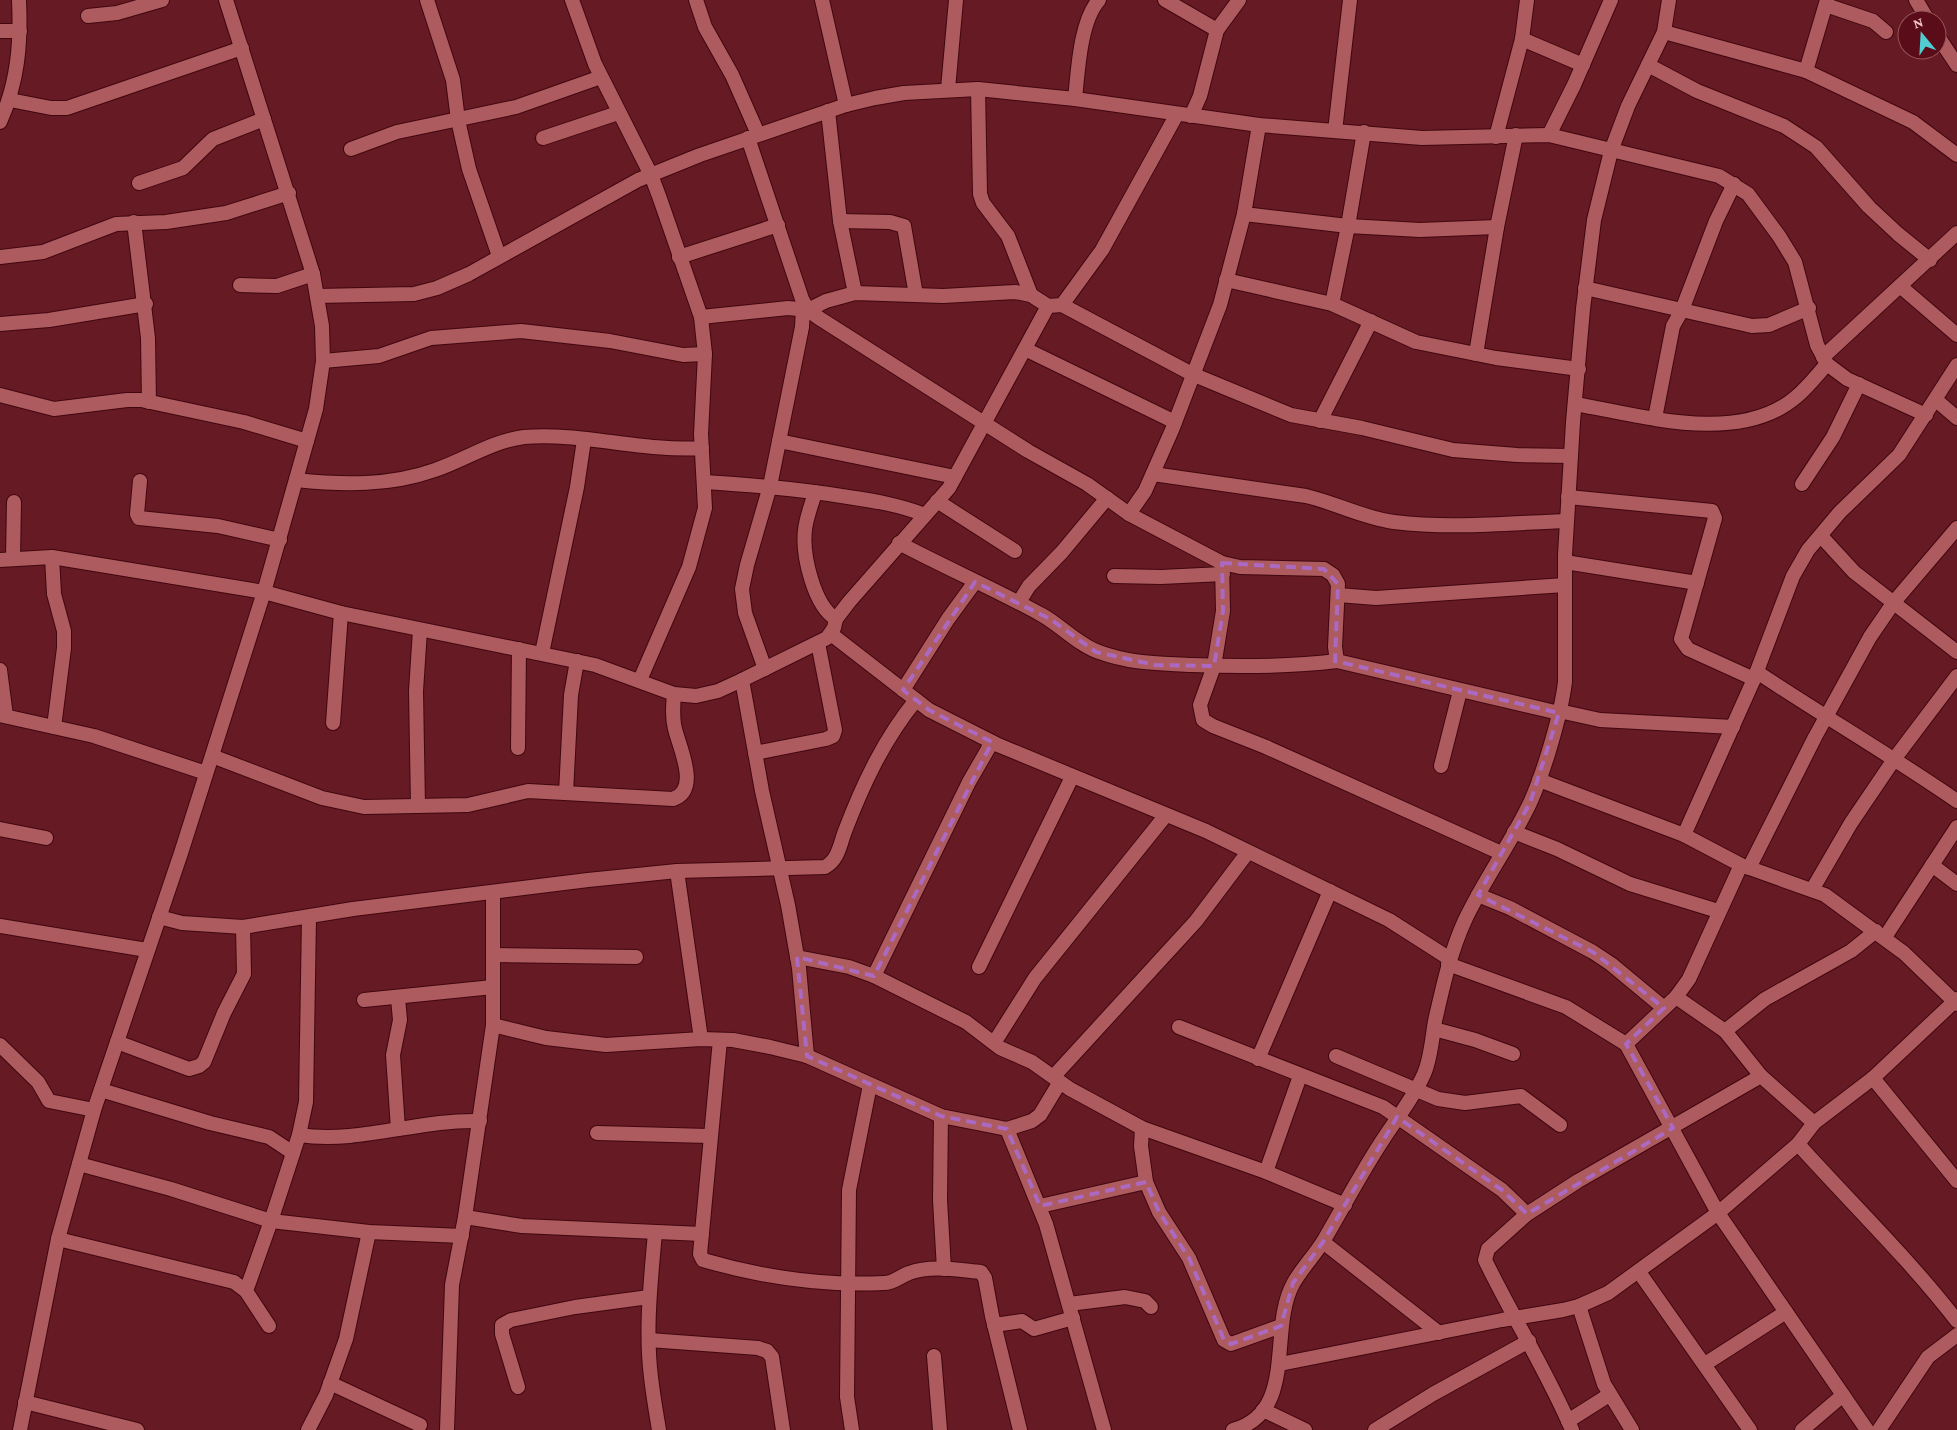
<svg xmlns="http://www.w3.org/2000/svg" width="1957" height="1430" font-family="'Crimson Pro',serif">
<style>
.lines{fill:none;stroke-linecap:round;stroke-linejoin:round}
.minor-casing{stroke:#410710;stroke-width:16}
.minor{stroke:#ad5b5e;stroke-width:14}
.marked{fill:none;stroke:#ab69c1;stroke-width:4;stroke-dasharray:10 6;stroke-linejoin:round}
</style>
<rect width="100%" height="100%" fill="#661a23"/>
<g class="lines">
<defs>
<g id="minor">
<polyline points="427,0 453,80 458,120 469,169 499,256"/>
<polyline points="572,0 595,64 651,175 659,196 701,317 705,354 701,434 705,508 689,567 640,680"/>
<polyline points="696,0 705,27 732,75 758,134"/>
<polyline points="822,0 846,105"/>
<polyline points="1165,0 1217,30"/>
<polyline points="1916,0 1928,20"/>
<polyline points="1826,5 1873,21 1886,32"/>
<polyline points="88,16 117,13 162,0"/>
<polyline points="0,31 20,31"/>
<polyline points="1664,32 1806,71 1913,122 1957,155"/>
<polyline points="1937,35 1957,65"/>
<polyline points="1522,39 1583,65"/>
<polyline points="1648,65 1697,91 1784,126 1816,147 1869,207 1898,234 1930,260"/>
<polyline points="1806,71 1827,0"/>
<polyline points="948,89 956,0"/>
<polyline points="978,89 980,194 983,203 1008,236 1031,295"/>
<path d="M1075,99C1078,71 1080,21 1099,0"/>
<polyline points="10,100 51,108 67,108 242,48"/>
<polyline points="828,111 840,221 855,293"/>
<polyline points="1191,116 1200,96 1217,30 1239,0"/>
<path d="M0,122C18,82 21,43 19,0"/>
<polyline points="1335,131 1350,0"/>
<polyline points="1549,135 1574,85 1611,0"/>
<polyline points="1496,137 1522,39 1527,0"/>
<polyline points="543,138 618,113"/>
<polyline points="748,138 802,299 808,310 819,318 1028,451 1087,484 1129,514 1222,563 1240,567 1324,569 1333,575 1338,584 1335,647 1337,661 1559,713"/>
<polyline points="351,149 397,132 516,107 601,77"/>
<polyline points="139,183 183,168 213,139 264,119"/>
<polyline points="1244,214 1348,226 1420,230 1497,227"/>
<polyline points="840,221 890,222 904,226 916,295"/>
<polyline points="134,222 148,338 149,402"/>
<polyline points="0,257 43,252 116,224 166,222 226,213 289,193"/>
<polyline points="679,257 778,225"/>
<polyline points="1226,280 1332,304 1416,342 1496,358 1579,369"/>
<polyline points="240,285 277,286 313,274"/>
<polyline points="1900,286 1957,335"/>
<polyline points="1585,288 1752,326 1769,325 1809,308"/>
<polyline points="317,296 414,294 437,288 469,274 638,180 700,155 846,105 875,98 904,93 978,89 1075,99 1259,125 1422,138 1549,135 1719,176 1748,194 1779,236 1795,262 1817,345 1827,364 1847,379 1926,415"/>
<polyline points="1332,304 1348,226 1364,132"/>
<polyline points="1062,305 1192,374 1291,415 1362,428 1453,450 1517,455 1571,456"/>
<polyline points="701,317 788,308 808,310 826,301 855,293 943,296 1015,292 1031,295 1048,306"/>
<polyline points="0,324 49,320 146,304"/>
<polyline points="1025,349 1175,422"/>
<polyline points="1476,354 1497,227 1516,135"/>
<polyline points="1823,357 1957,233"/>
<polyline points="323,361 379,356 431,338 521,331 610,341 683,355 705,354"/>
<polyline points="0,395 54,409 127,400 141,400 244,422 307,441"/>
<polyline points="1936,400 1957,418"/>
<path d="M1575,404C1640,415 1739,446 1796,397C1807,388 1817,375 1827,364"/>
<polyline points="1655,418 1673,326 1682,310 1716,221 1734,184"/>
<polyline points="1320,421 1371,321"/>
<polyline points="779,441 955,477"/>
<path d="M1153,474L1306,496C1336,503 1363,518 1394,522C1451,529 1510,523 1567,521"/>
<path d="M296,480C343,485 390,486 435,470C465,460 492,441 524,437C582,432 641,452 702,448"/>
<polyline points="140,481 137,514 139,518 218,526 280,540"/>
<path d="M704,482C752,485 800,489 848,497C875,501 900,505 925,515"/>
<polyline points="1802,484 1833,437 1859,384"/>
<path d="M815,492C812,504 806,518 805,530C802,555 814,606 836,619"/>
<polyline points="1568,497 1712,511 1715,518 1681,639 1688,649 1754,679"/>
<polyline points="937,501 1015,551"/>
<polyline points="1129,514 1145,491 1172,430 1220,305 1244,214 1259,125"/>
<polyline points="1821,536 1854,572 1957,652"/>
<path d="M899,543C946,568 995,589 1042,615C1060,625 1080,646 1099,652C1132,664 1158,663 1192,665C1241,667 1288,667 1337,661"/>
<polyline points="52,557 54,594 64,631 64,648 54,727"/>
<polyline points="13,558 14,502"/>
<polyline points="0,560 52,557 264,592 341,613 595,665 674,694 696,696 718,691 742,680 827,638 834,628 836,619 849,602 949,488 1048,306 1062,305 1102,250 1177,114"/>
<polyline points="1565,562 1697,583"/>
<polyline points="1222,563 1223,611 1214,666 1200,705 1203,720 1213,726 1266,747 1501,853"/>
<polyline points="1114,576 1161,577 1223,574"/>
<polyline points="1338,595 1376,598 1565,585"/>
<polyline points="1019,602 1029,586 1062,552 1107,498"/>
<polyline points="831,634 929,710 998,745 1206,831 1389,920 1450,959"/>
<polyline points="542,653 577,487 584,440"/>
<polyline points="765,669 745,613 742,589 747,565 770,486 802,327 803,309"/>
<polyline points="0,670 6,716"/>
<path d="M1757,672C1823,716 1892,756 1957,801"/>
<polyline points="742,680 762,791 788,905 799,968 807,1056"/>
<polyline points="903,690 948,619 975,582"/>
<polyline points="1559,711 1600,720 1733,727"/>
<polyline points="0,715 94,736 206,773"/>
<polyline points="333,723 341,613"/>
<polyline points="518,748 519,649"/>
<polyline points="755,753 826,739 833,736 835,730 818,643"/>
<path d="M212,756L322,798L364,807L468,805L528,791L673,799C700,790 680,749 675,729C672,717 673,706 674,694"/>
<polyline points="1441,766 1460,691"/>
<polyline points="1539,780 1684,835 1741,865 1825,895 1904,953 1957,1004"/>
<polyline points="566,793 571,695 577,661"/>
<polyline points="418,806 416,691 420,630"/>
<polyline points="0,829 46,838"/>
<polyline points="1514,832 1557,849 1630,884 1718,911"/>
<polyline points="1684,835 1754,679 1793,576 1808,550 1840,512 1899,455 1957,365"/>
<polyline points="1932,865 1957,884"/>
<polyline points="1749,868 1815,737 1870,637 1894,602 1957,528"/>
<polyline points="677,871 701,1039"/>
<polyline points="1812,890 1851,823 1895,758 1957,676"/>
<polyline points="1478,895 1510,908 1593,952 1611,964 1664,1008"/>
<path d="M159,917L182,923L243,927L353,909L588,880L677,871L825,867C839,859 840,844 845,831C863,784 884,739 916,700"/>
<polyline points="0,926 147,950"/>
<polyline points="1885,937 1957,827"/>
<polyline points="493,955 636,957"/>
<polyline points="797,957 849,967 874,976 966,1022 1000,1048 1032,1062 1070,1089 1142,1128 1266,1172 1345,1205"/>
<polyline points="1448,964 1566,1007 1626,1044 1718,1213 1867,1430"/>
<polyline points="979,967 1072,777"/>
<polyline points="874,976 969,782 992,742"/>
<polyline points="1676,997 1725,1031 1761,1076 1814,1123"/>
<polyline points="398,998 400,1020 393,1055 398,1129"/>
<polyline points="364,1000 493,987"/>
<polyline points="493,1025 546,1038 606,1045 701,1039 733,1040 770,1047 807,1056 941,1116 1007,1129 1032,1121 1040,1115 1060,1082"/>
<polyline points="1179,1027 1383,1107 1502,1190 1527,1214"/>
<polyline points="1434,1029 1475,1040 1513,1054"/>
<polyline points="1725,1031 1765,999 1851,951 1876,931"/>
<path d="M720,1040L700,1254L703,1260C761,1277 824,1286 884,1283C894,1283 900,1276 909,1273C931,1265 958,1270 981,1272L985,1278L992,1316L1020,1430"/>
<polyline points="117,1042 189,1069 199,1066 204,1062 224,1013 244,974 243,927"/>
<polyline points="994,1043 1035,978 1166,815"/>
<polyline points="1626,1044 1676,997 1689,979 1741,865"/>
<polyline points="0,1045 38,1082 49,1101 94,1110"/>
<polyline points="1336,1056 1438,1099 1465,1103 1521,1096 1560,1125"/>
<polyline points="1258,1059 1330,891"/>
<polyline points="1054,1076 1196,921 1248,852"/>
<polyline points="1873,1078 1957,1181"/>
<polyline points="101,1090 210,1123 269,1137 293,1153"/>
<polyline points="941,1116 940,1200 944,1269"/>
<polyline points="1142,1128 1141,1146 1146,1182 1159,1212 1189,1258 1224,1340 1231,1344 1281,1326"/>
<polyline points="1007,1129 1046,1224 1104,1430"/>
<polyline points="597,1133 709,1136"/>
<path d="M299,1135C360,1144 419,1119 480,1121"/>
<path d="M1798,1144C1851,1203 1909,1259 1957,1321"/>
<polyline points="79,1164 171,1189 271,1221 369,1232 462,1236"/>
<polyline points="1266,1172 1300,1076"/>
<polyline points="1040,1206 1146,1182"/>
<polyline points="465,1217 522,1226 702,1234"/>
<path d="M655,1232C651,1280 645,1329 651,1377C653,1395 656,1412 659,1430"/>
<polyline points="58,1239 234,1282 246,1291 269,1326"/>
<polyline points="1323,1242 1439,1333"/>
<polyline points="1639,1272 1750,1430"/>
<polyline points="246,1291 271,1221 299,1135 306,1102 309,917"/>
<polyline points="1069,1304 1125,1297 1145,1301 1151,1307"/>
<polyline points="1579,1306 1604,1384 1632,1430"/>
<polyline points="994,1325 1022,1321 1034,1329 1073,1318"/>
<polyline points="649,1340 758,1348 767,1351 772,1357 783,1430"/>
<polyline points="934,1356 940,1430"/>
<polyline points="1280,1364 1502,1320 1563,1310 1579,1306 1608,1293 1718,1213 1798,1144 1814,1123 1873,1078 1957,999"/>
<polyline points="1705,1364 1786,1312"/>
<polyline points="330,1383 420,1425"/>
<polyline points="518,1387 502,1334 502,1325 511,1320 575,1307 649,1297"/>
<polyline points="25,1402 137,1430"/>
<polyline points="1263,1410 1305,1430"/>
<polyline points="1568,1421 1609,1395"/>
<polyline points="20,1430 58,1239 94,1110 181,853 264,592 316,409 323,361 322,326 313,274 226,0"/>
<polyline points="308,1430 326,1395 346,1339 369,1232"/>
<polyline points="447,1430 452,1285 465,1217 493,1025 493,892"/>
<polyline points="852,1430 847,1397 849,1190 870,1085"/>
<path d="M1233,1430C1298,1412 1268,1330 1293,1284C1301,1269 1315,1255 1324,1240C1344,1206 1362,1171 1384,1138C1397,1118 1414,1097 1424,1074C1431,1058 1432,1038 1435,1021C1443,986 1450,953 1465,920C1484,880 1511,843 1530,803C1544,772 1561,715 1565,682V555L1573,422L1583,309L1594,220L1611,151L1628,106L1664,32L1669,0"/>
<polyline points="1375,1430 1433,1394 1529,1341"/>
<path d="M1572,1430C1547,1371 1513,1318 1485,1260L1488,1249L1527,1214L1578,1181L1761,1076"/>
<polyline points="1802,1430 1843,1395"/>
<polyline points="1879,1430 1928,1357 1957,1335"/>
</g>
</defs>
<!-- minor casing -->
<use href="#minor" class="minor-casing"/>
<!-- minor -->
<use href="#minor" class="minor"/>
</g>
<!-- marked area -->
<path class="marked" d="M1222,563L1324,569L1338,584L1335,661L1559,713L1530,803L1478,895L1593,952L1664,1008L1626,1044L1673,1128L1527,1214L1502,1190L1397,1117L1323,1242L1293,1283L1281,1326L1231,1344L1224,1340L1189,1258L1159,1212L1146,1182L1040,1206L1007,1129L941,1116L807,1056L797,957L874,976L992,742L929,710L903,690L975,582L1050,619L1096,652L1155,665L1214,666L1223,611Z"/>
<!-- north arrow -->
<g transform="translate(1922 35) rotate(342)"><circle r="24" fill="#5a0d19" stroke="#97565d"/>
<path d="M0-4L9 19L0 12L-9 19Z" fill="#51ccd1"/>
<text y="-8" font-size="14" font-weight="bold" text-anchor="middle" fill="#f3c4c4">N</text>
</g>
</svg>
